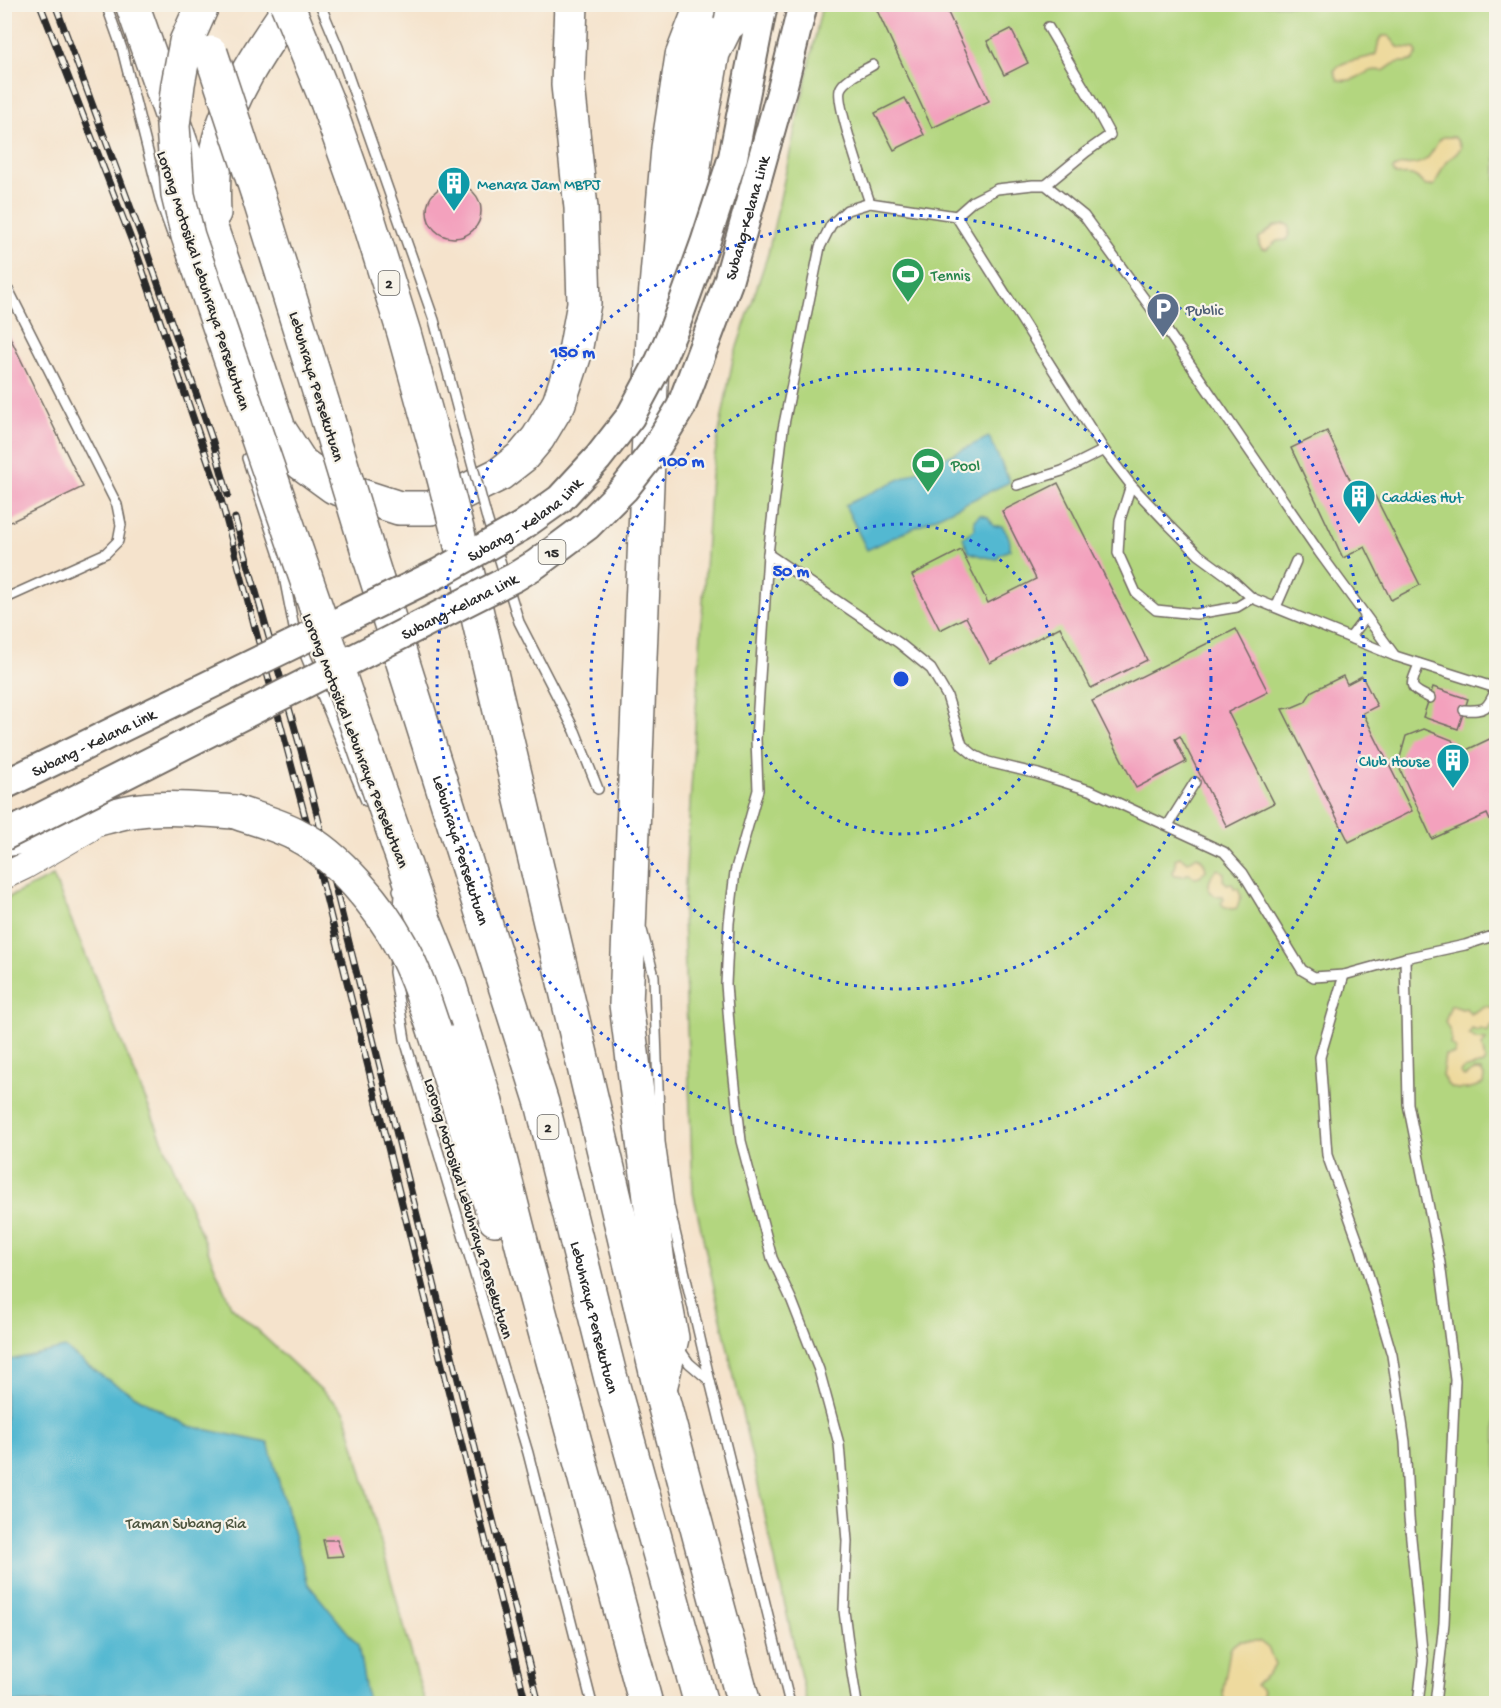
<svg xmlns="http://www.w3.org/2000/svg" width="1501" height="1708" font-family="'Gochi Hand',sans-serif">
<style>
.green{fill:#b3d67f;stroke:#6f8055;stroke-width:1.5}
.sand{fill:#eeda9e;stroke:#8c8264;stroke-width:1.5}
.water{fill:#53b8d1;stroke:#3f727e;stroke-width:1.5}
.building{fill:#f3a1bd}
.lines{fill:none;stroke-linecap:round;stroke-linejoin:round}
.lane-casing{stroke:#726b63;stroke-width:12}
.secondary-casing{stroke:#726b63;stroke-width:28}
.highway-casing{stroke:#726b63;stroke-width:36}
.lane{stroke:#fff;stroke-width:9}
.secondary{stroke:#fff;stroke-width:26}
.highway{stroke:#fff;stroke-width:33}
.rail-casing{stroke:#2b2b2b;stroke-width:7}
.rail{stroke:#f7f3e8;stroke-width:4.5;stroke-dasharray:14;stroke-linecap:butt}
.lane-bridge-casing{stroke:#726b63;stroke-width:12;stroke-linecap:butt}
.primary-bridge-casing{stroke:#726b63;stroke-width:32;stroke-linecap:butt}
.highway-bridge-casing{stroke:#726b63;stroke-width:36;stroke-linecap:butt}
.lane-bridge{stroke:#fff;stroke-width:9}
.primary-bridge{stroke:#fff;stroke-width:28}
.highway-bridge{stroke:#fff;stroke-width:33}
.ring{fill:none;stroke:#1d4ed8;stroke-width:3;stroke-dasharray:3 6}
.labels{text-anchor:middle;stroke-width:4.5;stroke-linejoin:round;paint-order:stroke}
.shield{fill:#f7f3e8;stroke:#686764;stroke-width:1.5}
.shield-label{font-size:15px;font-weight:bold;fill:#2b2b2b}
.culture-label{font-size:16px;fill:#0d838f;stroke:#f7f3e8;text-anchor:start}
.street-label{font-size:16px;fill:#2b2b2b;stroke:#f7f3e8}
.leisure-label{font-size:16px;fill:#27864d;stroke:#f7f3e8;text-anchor:start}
.service-label{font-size:16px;fill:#4e5e75;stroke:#f7f3e8;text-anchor:start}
.park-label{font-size:16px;fill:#4d5640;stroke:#f7f3e8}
.centre{fill:#1d4ed8;stroke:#f7f3e8;stroke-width:3}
.ring-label{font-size:18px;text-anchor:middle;font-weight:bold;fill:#1d4ed8;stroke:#f7f3e8;stroke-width:4.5;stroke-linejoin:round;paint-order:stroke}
</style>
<rect width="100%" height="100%" fill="#f7f3e8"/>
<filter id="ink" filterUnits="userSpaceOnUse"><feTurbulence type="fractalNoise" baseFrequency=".0167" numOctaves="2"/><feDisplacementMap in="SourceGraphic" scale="12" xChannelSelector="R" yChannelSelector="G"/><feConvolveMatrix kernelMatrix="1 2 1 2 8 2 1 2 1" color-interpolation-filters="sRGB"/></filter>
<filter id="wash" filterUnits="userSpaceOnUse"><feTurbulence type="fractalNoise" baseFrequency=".008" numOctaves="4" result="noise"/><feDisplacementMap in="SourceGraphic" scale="24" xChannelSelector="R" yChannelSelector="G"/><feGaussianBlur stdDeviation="1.35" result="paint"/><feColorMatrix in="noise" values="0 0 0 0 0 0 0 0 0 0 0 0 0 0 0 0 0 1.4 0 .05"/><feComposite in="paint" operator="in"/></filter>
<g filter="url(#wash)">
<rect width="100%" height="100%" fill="#f5e3cc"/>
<!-- green -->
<g class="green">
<polygon points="822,5 1496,5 1496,1703 807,1704 693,1193 683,915 711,475 733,359 768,254"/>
<polygon points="53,876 231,1306 345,1412 425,1703 5,1704 5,899"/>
</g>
<!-- sand -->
<g class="sand">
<path d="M1382,36H1389L1398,47L1415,49L1417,53C1413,66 1406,60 1396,63C1390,65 1388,69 1383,71C1365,66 1360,84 1338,80L1334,71C1344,57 1362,62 1376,54L1379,40Z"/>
<path d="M1443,137H1454L1458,141L1461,147C1457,155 1453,156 1447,161C1441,168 1439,177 1435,185C1420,190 1424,179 1412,175C1407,174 1401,175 1396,175L1393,171V169C1402,161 1415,168 1425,160C1434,154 1433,145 1443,137Z"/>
<path d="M1285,224L1289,225C1290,231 1290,234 1286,240L1277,241L1266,250L1262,249L1259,245V238L1275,226Z"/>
<path d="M1197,856C1203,859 1205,864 1206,870L1200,877L1195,878L1189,873L1184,876L1174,875L1173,872L1176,865L1175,859L1180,857L1188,862Z"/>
<path d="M1218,869L1224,873L1223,880L1227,884L1232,883L1234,888H1238L1241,896L1237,908L1232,909L1223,906L1221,902L1224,899L1223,896H1215L1209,890C1208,882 1211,873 1218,869Z"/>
<path d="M1451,1005L1462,1009L1466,1008L1471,1014L1485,1006L1496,1008V1024L1490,1026L1488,1032L1481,1029L1477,1031L1472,1029L1469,1034L1476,1039L1486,1040L1482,1046L1485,1060L1483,1064L1463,1069L1460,1073L1464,1077L1474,1071H1481L1484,1076L1483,1084C1473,1088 1457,1093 1448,1085C1446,1082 1444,1079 1442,1076L1445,1055L1454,1054L1456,1049L1450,1044C1453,1036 1449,1029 1445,1022Z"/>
<path d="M1240,1641H1259L1268,1648L1275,1664C1269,1678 1264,1675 1256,1685L1263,1691L1260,1703H1224L1223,1690L1230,1650L1233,1645Z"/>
</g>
<!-- water -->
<g class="water">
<polygon points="989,437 1010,482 867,550 845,505"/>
<path d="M980,515L988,517L994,526H1002C1008,534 1011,539 1010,550L1000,554L997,559L984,557L968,552L963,537L975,529L974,520Z"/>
<polygon points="65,1348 105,1378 185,1425 268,1443 308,1584 358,1645 368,1703 5,1703 5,1361"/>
</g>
<g id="blocks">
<!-- building -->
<g class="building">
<polygon points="874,4 944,4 989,101 932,128"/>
<polygon points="1011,29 1028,63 1004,75 987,41"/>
<polygon points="905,98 924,135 894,150 875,113"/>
<circle cx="454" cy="211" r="27"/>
<polygon points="4,325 83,487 4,525"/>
<polygon points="1327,431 1361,503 1375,496 1420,585 1391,600 1365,547 1343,558 1291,448"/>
<polygon points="1058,483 1147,660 1091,688 1060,627 990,663 966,617 940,630 912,575 961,550 988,603 1036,579 1002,511"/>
<polygon points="1236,629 1268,692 1228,712 1274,803 1227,827 1180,736 1175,739 1186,762 1136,788 1092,701"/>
<polygon points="1343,676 1347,684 1362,676 1377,706 1363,713 1412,811 1349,842 1282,709 1293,707 1305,702 1312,691"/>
<polygon points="1433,687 1468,699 1458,729 1423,717"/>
<polygon points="1424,729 1452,740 1458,754 1496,736 1496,825 1493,827 1487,814 1432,839 1398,765 1406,736"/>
<polygon points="323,1540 337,1540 343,1556 327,1557"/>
</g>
</g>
</g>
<g filter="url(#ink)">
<use href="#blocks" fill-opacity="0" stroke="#726b63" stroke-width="1.5"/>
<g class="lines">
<defs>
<g id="lane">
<polyline points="106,4 122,49 161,203 172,234"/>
<polyline points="320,4 338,47 434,320 470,456"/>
<polyline points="1046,185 1086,152 1110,135 1090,98 1048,27"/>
<path d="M870,203C864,184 836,105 840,90C843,79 863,71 873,65"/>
<polyline points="956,216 973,201 997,189 1033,185 1046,185 1084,216 1159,319 1319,552 1395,656"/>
<polyline points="4,289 9,291 117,505 121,525 118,541 106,553 4,599"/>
<polyline points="247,458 281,561 294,628 366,801"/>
<polyline points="1017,485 1062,471 1104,450"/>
<polyline points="1131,485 1120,520 1118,553 1136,593 1156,610 1196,614 1237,607 1252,598"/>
<polyline points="486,515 519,622 575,731 598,789"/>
<polyline points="768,554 899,643 931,669 947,696 962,745 974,755 988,762 1038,774 1092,791 1224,852 1243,873 1302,970 1314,977 1344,975 1405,958 1465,945 1496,935"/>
<polyline points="1276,607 1296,561"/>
<polyline points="1350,638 1366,617"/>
<path d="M1419,664C1411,686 1406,687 1430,698"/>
<path d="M1464,710C1486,711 1487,709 1496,690"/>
<polyline points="1168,825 1195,782"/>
<polyline points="398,921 400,895 398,890"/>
<polyline points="642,930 654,976 660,1142 669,1206 710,1381 790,1704"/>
<polyline points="1405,958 1408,1104 1440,1263 1455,1380 1444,1623 1435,1704"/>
<polyline points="395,959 394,972 405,1040 528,1453 592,1704"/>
<polyline points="1344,975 1320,1057 1327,1155 1361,1250 1392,1355 1405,1442 1409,1518 1423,1660 1418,1704"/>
<polyline points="678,1347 689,1363 710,1381"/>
<polyline points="857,1704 852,1673 844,1611 847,1541 839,1444 819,1370 792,1301 772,1258 741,1141 731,1050 726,984 729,923 735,872 758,790 756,739 768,554 783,429 820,247 831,225 847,210 870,203 956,216 1104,450 1131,485 1167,523 1199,555 1229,577 1252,598 1395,656 1496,688"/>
</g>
<polyline id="secondary" points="4,876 25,866 89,829"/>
<g id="highway">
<polyline points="132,4 231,285 279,429 301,463 334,487 399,508 431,508 500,474 523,456 538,438 559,403 574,357 584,303 581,208 568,85 571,4"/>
<polyline points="327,102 369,221 404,333 441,467"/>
<polyline points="258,195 328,420"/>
<path d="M214,213C213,192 213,170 217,148C229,95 261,49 292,4"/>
<polyline points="668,275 686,228 698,137 713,53 737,4"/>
<polyline points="459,537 660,1389 744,1704"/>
<path id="s1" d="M370,558L542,1103L611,1379L701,1704"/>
<path d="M4,840C47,835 86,821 127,812C162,805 199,810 235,812"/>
<polyline points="399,848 422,915 447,977 485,1099 527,1265 646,1704"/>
<polyline points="435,1032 495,1219"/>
<polyline points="660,1389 672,1338 658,1263 626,1004 654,311 668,148 682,56 702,4"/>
</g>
</defs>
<!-- lane casing -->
<use href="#lane" class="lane-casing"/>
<!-- secondary casing -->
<use href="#secondary" class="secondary-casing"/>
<!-- highway casing -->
<use href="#highway" class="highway-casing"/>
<!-- lane -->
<use href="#lane" class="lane"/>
<!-- secondary -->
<use href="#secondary" class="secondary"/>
<!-- highway -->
<use href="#highway" class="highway"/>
<defs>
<g id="rail">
<polyline points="40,4 138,257 220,496 319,869 526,1704"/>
<polyline points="55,4 146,249 213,442 228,495"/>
<polyline points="235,518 301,750 539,1704"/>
</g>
</defs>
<!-- rail casing -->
<use href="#rail" class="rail-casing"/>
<!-- rail -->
<use href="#rail" class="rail"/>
<defs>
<polyline id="lane-bridge" points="470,456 486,515"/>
<g id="primary-bridge">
<path id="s2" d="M4,785L439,573L522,526L560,499L598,458L630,417L660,361L675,326L705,243L733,157L763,4"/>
<path id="s3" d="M4,836L515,577L536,564L587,526L624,489L654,451L681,407L728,282L782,89L803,4"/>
</g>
<g id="highway-bridge">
<polyline points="203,4 186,42 178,84 173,126 178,195 188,236 399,848"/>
<polyline points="287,4 327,102"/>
<polyline points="731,22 734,4"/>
<polyline points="211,53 258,195"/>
<polyline points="328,420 370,558"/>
<polyline points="441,467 459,537"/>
<path d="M235,812C255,819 280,825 299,836C338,856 381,908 401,946C416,973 425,1003 435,1032"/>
</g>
</defs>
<!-- lane-bridge casing -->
<use href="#lane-bridge" class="lane-bridge-casing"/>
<!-- primary-bridge casing -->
<use href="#primary-bridge" class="primary-bridge-casing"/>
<!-- highway-bridge casing -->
<use href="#highway-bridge" class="highway-bridge-casing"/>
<!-- lane-bridge -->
<use href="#lane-bridge" class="lane-bridge"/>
<!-- primary-bridge -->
<use href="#primary-bridge" class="primary-bridge"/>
<!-- highway-bridge -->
<use href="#highway-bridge" class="highway-bridge"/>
</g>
</g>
<!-- distance rings -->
<g class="ring">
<circle cx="901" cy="679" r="155"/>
<circle cx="901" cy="679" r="310"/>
<circle cx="901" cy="679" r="464"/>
</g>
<!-- icons -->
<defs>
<symbol id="building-pin" viewBox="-11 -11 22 30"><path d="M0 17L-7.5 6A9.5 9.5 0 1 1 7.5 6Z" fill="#0f9aa8" stroke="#f7f3e8"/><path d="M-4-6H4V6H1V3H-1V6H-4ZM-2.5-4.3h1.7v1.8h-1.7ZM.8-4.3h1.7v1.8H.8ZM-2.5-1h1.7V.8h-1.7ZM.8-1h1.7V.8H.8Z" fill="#fff"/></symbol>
<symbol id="stadium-pin" viewBox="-11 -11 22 30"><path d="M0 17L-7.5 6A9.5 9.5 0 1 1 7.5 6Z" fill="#2e9e5b" stroke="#f7f3e8"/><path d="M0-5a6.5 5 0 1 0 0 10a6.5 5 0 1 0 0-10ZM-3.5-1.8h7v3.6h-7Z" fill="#fff"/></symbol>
<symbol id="parking-pin" viewBox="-11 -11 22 30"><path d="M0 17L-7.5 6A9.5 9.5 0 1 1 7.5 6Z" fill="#5c6f8a" stroke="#f7f3e8"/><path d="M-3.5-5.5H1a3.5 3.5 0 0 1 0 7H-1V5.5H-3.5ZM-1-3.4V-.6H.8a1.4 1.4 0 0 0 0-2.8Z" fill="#fff"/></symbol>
</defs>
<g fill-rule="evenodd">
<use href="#building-pin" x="435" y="164" width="38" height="52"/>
<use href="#stadium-pin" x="889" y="255" width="38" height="52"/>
<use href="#parking-pin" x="1144" y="290" width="38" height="52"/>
<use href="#stadium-pin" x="909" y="445" width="38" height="52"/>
<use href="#building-pin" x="1340" y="477" width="38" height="52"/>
<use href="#building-pin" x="1434" y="741" width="38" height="52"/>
</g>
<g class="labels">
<!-- shield labels -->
<g class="shield">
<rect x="378.5" y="271" width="21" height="24" rx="4.5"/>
<rect x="538.5" y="540" width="27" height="24" rx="4.5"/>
<rect x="537.5" y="1115" width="21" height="24" rx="4.5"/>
</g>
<g class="shield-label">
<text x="389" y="288">2</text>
<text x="552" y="557">15</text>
<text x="548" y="1132">2</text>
</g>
<!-- culture labels -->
<g class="culture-label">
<text x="477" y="189">Menara Jam MBPJ</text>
<text x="1382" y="502">Caddies Hut</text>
<text x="1430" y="766" text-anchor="end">Club House</text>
</g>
<!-- street labels -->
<g class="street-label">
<text dy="6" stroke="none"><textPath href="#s3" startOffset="1014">Subang-Kelana Link</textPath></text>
<text transform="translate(205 280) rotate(72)" y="6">Lorong Motosikal Lebuhraya Persekutuan</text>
<text transform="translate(318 386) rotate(73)" y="6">Lebuhraya Persekutuan</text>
<text dy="6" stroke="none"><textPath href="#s2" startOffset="585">Subang - Kelana Link</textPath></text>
<text dy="6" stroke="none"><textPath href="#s3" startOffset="510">Subang-Kelana Link</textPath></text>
<text transform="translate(357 740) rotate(69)" y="6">Lorong Motosikal Lebuhraya Persekutuan</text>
<text dy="6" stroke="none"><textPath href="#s2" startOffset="99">Subang - Kelana Link</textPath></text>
<text dy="6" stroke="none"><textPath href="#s1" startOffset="306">Lebuhraya Persekutuan</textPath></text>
<text transform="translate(470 1208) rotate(73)" y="6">Lorong Motosikal Lebuhraya Persekutuan</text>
<text dy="6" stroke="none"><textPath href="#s1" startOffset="792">Lebuhraya Persekutuan</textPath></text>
</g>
<!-- leisure labels -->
<g class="leisure-label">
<text x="931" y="280">Tennis</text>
<text x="951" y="470">Pool</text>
</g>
<!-- service labels -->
<g class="service-label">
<text x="1186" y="315">Public</text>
</g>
<!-- park labels -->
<g class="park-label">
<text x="186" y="1528">Taman Subang Ria</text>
</g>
</g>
<circle cx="901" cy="679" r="9" class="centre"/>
<g class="ring-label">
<text x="573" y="357">150 m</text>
<text x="682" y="466">100 m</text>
<text x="791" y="576">50 m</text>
</g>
<!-- margin -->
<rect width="1501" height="1708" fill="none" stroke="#f7f3e8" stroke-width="24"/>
</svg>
